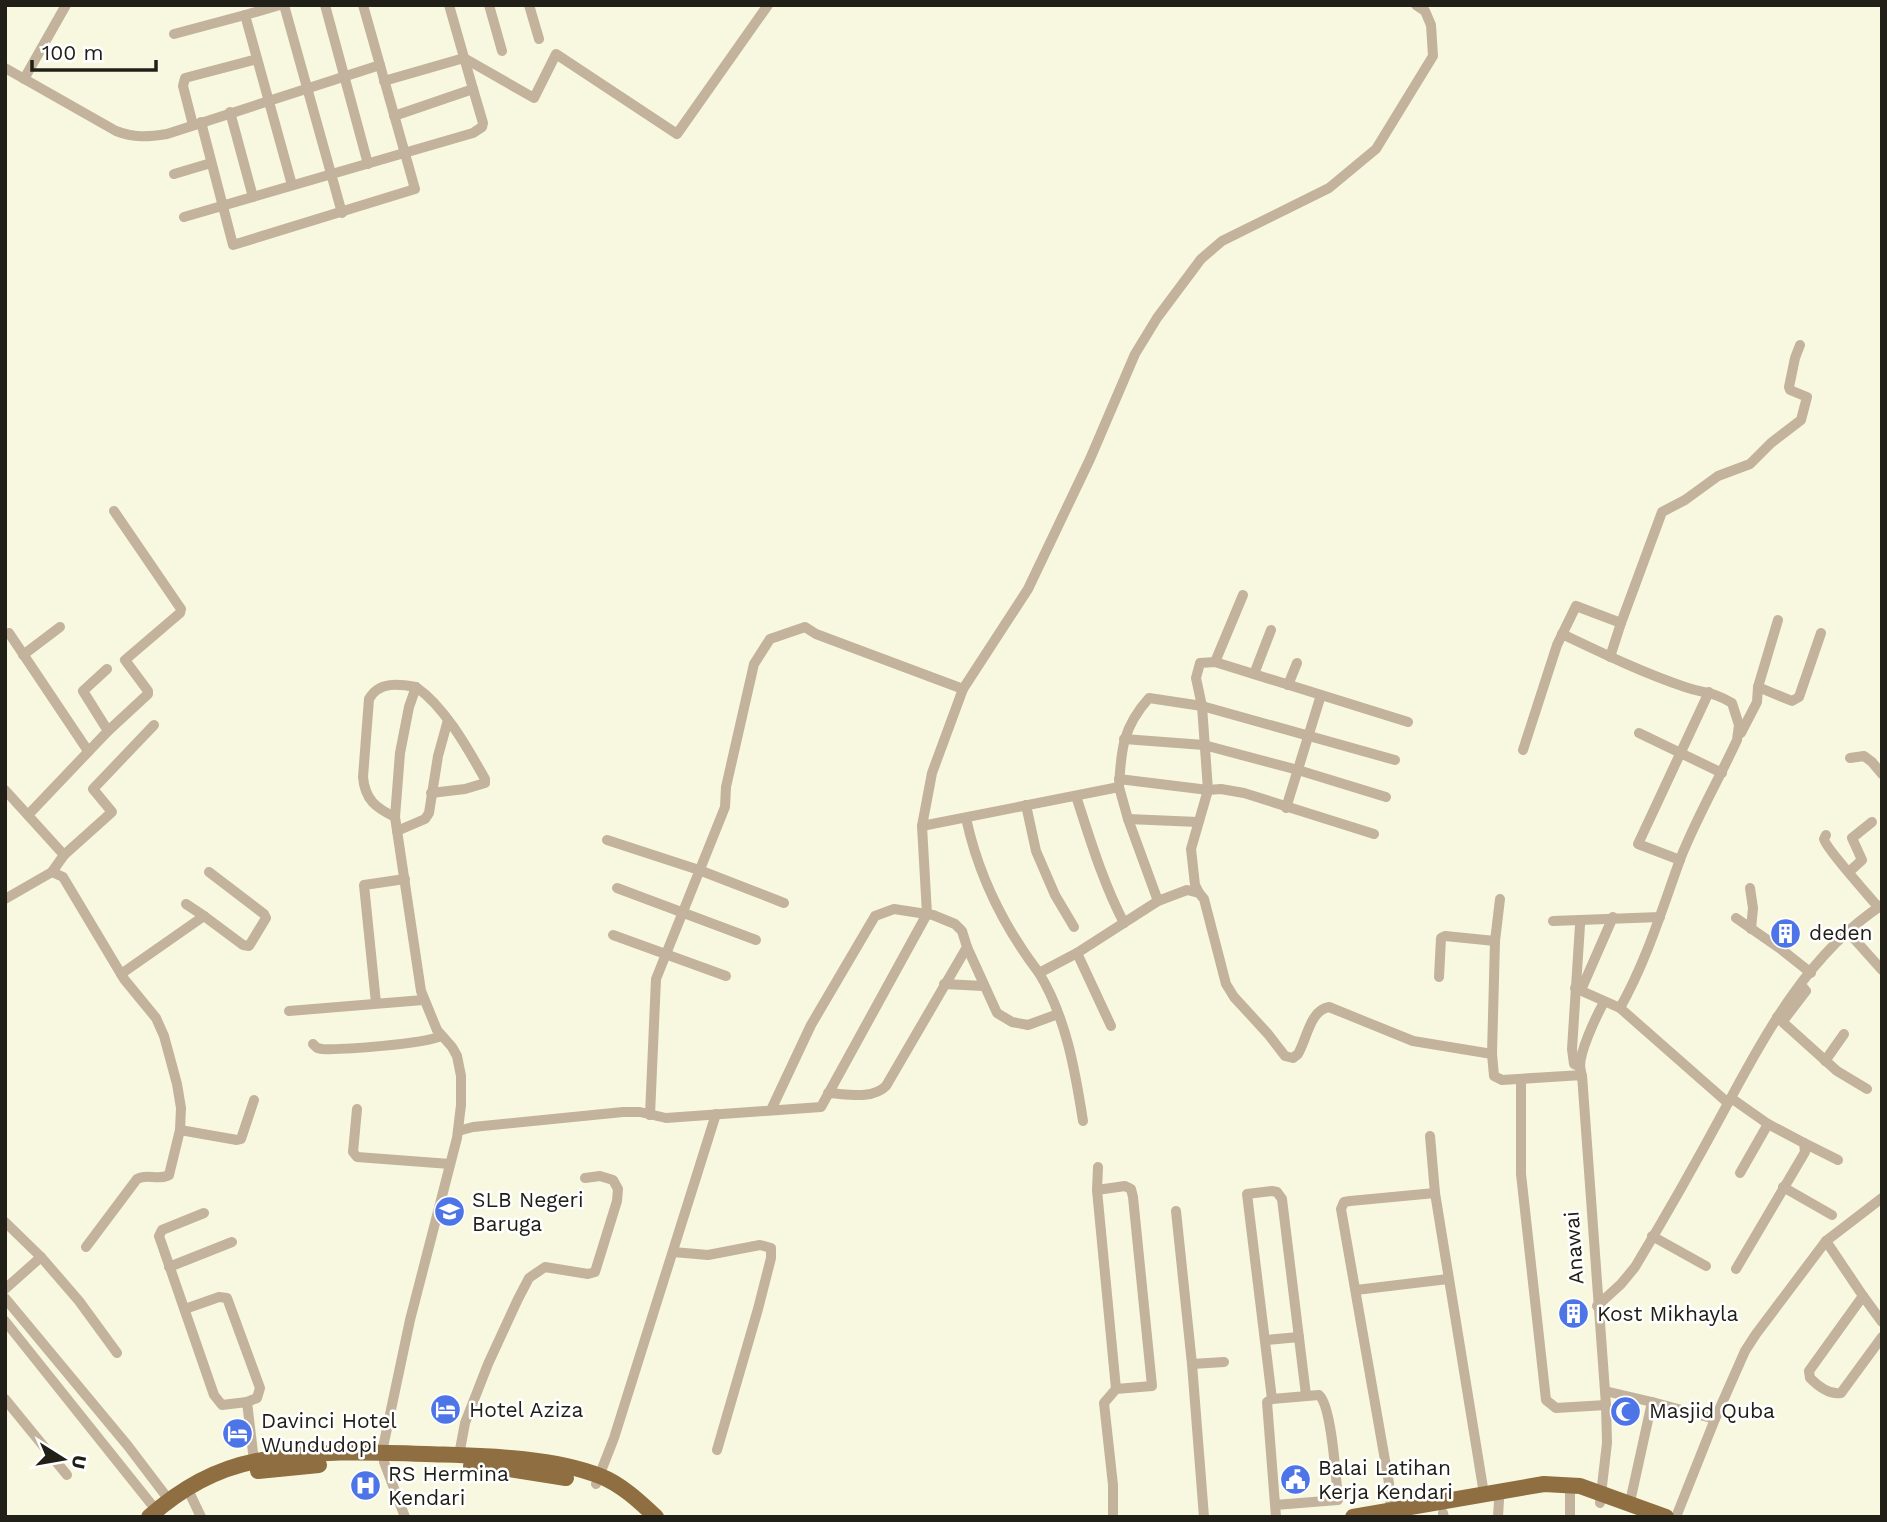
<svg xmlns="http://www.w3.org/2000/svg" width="1887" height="1522" font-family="'Work Sans',sans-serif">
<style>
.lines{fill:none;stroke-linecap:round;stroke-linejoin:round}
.minor{stroke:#c3b29c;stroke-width:10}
.trunk{stroke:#8f6e41;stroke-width:16}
.labels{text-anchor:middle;stroke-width:5;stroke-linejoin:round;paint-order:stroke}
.poi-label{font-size:21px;fill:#212018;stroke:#fff;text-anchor:start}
.street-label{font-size:21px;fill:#212018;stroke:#fff}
</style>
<rect width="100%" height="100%" fill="#f8f8e0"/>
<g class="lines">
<!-- minor -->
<g class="minor">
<polyline points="280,5 245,15 292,185"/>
<polyline points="284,5 342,213"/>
<polyline points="325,5 368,164"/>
<polyline points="489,5 502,51"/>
<polyline points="529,5 539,39"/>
<polyline points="174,34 245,15"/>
<path d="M5,68L116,131C134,138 148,137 167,134L380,65"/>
<polyline points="24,79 66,5"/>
<polyline points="384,81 464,58 534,98 556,54 677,134 768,5"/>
<polyline points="230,112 253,197"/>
<polyline points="394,116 473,89 449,5"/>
<polyline points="201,122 233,245 415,189 363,5"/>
<polyline points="193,125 183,86 185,78 257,59"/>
<polyline points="174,174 211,163"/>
<polyline points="184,217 473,133 482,127 483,123 473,89"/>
<polyline points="9,633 88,751"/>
<path d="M1562,634C1602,653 1643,673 1685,687C1705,694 1712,691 1732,703L1739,725L1737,740C1719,779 1697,817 1681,857C1662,909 1647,960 1620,1008L1728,1103"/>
<polyline points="23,655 60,627"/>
<polyline points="1610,657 1621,623"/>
<polyline points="1215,662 1243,595"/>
<polyline points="1254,674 1271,630"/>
<polyline points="1288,685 1297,663"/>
<polyline points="1758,687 1792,701 1799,697 1821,633"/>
<polyline points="108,731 148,694 148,691 125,660 180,613 181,609 114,511"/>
<polyline points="1639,733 1722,773"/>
<polyline points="1741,733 1757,702 1758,687 1778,620"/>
<polyline points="1124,739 1204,745 1298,770 1386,797"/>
<polyline points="1523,750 1557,645 1576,606 1621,623 1662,512 1685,500 1718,476 1750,464 1771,443 1801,420 1807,397 1790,390 1789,387 1795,358 1800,345"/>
<polyline points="1850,758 1864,756 1872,762 1882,774"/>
<polyline points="1119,779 1208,790 1221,789 1244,793 1374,834"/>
<path d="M1119,787C1121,749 1123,727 1149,698L1202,706L1395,760"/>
<polyline points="5,790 64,855"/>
<path d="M1076,796C1090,839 1103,883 1124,923"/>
<polyline points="1026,805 1036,851 1055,895 1074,927"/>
<polyline points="1286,808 1321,695"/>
<polyline points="28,815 108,731 83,691 107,669"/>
<path d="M395,817C376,808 365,800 363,777L369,699C379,681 399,684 416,687"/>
<path d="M966,818C978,874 1004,927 1039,973"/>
<polyline points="1128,819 1198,822"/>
<polyline points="397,831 425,819 429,813 438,756 448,720"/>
<path d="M1826,835L1824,839C1825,847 1869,896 1878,907"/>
<polyline points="607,840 699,870 784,903"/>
<polyline points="1680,860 1638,844 1709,692"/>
<polyline points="1850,871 1862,860 1852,838 1872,822"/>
<polyline points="52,872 64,855 112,812 93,789 154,725"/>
<polyline points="617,888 756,940"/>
<polyline points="1750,888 1753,908 1751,929"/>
<polyline points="1199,893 1195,885 1191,849 1208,790 1202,706 1196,678 1200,663 1215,662 1408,722"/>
<path d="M5,899L52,872L63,877L124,979L156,1018L164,1036L177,1084L181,1108L180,1130L169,1175C158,1181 147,1173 137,1179L86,1247"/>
<polyline points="1158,901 1128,819 1119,787 922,826 932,773 963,689 1028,589 1090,459 1135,354 1157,318 1201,259 1222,241 1329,188 1376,149 1433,56 1431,25 1425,11 1416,5"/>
<polyline points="186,904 204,916"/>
<polyline points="1736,918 1782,950 1811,973"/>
<polyline points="1553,921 1660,917"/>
<polyline points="1848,932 1882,970"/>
<polyline points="613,935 726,976"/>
<polyline points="967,947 997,1013 1012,1022 1028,1025 1058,1014"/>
<polyline points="1077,953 1111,1026"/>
<polyline points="121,974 204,916 243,945 249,946 266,918 264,914 209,872"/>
<polyline points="1439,977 1441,938 1445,936 1495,941"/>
<polyline points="944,984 983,986"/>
<polyline points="1575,988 1620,1008"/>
<polyline points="1581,990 1613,917"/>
<polyline points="376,1003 364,885 405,879"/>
<polyline points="289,1011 423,1000"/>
<polyline points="1777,1017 1837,1071 1867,1089"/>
<polyline points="1783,1021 1806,991 1801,985"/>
<path d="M313,1044C317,1048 316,1048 322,1049C342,1050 424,1044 441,1036"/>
<polyline points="1492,1054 1495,941 1500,899"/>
<polyline points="1825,1061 1844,1034"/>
<polyline points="1579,1066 1574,1064 1572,1049 1580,925"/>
<path d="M1581,1071C1576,1057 1597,1015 1604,1002"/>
<polyline points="1521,1079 1521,1174 1546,1400 1556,1408 1606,1405"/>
<polyline points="1731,1098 1768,1124 1804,1143 1805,1152 1736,1269"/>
<polyline points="357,1109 353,1152 357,1157 450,1164"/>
<path d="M771,1110L811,1025L875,916L894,909L933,915L955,924L962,931L967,947L886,1086C872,1100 847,1094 828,1093"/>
<polyline points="650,1115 656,979 725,807 726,787 754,664 770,639 805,627 816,634 963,689"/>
<path d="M1083,1121C1075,1070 1066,1017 1039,973L1077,953L1158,901L1187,890L1199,893L1204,899L1226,984L1234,997L1268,1034L1285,1056L1293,1058L1298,1054C1307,1039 1310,1010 1329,1007L1413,1041L1492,1054L1494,1076L1502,1080L1582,1075L1606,1405L1607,1443L1600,1503"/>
<polyline points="180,1130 237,1140 241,1139 254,1100"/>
<polyline points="458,1131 473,1127 623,1112 640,1112 666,1118 821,1107 927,914 922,826"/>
<polyline points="1430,1136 1435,1193 1484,1494"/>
<polyline points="1804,1143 1838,1160"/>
<polyline points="1740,1173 1768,1124"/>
<polyline points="1783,1187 1832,1215"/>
<polyline points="1097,1190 1098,1167"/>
<polyline points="1176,1211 1192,1364 1204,1517"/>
<polyline points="204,1213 162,1230 159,1236 214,1395 222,1405 247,1402 254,1461"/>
<polyline points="5,1222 41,1257 5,1289"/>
<polyline points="1652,1236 1706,1266"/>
<path d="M1826,1241L1863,1296L1809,1371L1810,1378C1818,1386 1830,1395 1841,1393L1882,1337"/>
<polyline points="673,1252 708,1255 760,1245 771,1248 771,1258 758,1309 717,1450"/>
<polyline points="41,1257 79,1301 117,1353"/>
<polyline points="169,1267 232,1242"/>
<polyline points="1356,1290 1448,1279"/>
<polyline points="1863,1296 1882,1322"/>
<polyline points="5,1298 128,1446 169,1500"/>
<path d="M1597,1306L1621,1284L1635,1267C1667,1214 1698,1159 1727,1105C1767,1031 1810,952 1882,905"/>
<polyline points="185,1309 219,1297 227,1298 260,1388 257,1398 247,1402"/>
<polyline points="5,1321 156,1510"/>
<polyline points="1266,1340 1299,1337"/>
<polyline points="1192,1364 1224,1362"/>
<polyline points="1605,1391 1652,1402"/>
<polyline points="5,1399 67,1475"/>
<polyline points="1272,1399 1247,1194 1272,1191 1277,1192 1282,1199 1306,1395"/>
<path d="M382,1452L410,1320L457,1138L461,1105V1076L457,1056L452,1047L437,1030L421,991L395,817L400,753L409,707L416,687C445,707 468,749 485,779V783L465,789L431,793"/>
<polyline points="459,1455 465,1423 488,1364 518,1299 529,1278 545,1267 588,1274 595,1272 617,1201 618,1189 613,1180 600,1176 585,1178"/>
<polyline points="384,1462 405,1517"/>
<polyline points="596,1484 614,1438 716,1114"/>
<polyline points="191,1496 201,1517"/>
<polyline points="1630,1502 1652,1402 1715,1419"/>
<path d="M1275,1505L1338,1500C1336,1480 1332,1406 1319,1395L1272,1399L1267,1402L1276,1517"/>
<polyline points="1391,1511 1389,1483 1341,1209 1344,1202 1350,1201 1435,1193"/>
<polyline points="1443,1513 1444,1517"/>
<polyline points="1113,1517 1113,1485 1104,1403 1116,1389 1152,1386 1133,1197 1131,1189 1125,1186 1097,1190 1116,1389"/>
<polyline points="1498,1517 1499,1500"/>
<polyline points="1570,1517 1570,1494"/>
<polyline points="1676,1517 1715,1419 1745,1351 1756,1334 1826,1241 1882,1198"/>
</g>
<!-- trunk -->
<g class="trunk">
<polyline points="471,1466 489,1466 566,1478"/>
<polyline points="258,1471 319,1465"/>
<path d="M149,1517C180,1489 215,1469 256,1461C311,1450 370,1452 426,1454C481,1456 549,1456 600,1476C621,1484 640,1502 656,1517"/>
<polyline points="1353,1517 1544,1484 1580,1486 1666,1517"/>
</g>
</g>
<!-- icons -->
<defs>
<symbol id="building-disc" viewBox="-11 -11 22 22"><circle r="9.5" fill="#4d75e8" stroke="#fff"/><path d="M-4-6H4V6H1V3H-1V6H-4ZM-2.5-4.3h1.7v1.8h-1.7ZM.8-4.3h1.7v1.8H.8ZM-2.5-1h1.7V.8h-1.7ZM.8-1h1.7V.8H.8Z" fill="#fff"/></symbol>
<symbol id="school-disc" viewBox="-11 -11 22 22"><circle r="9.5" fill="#4d75e8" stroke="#fff"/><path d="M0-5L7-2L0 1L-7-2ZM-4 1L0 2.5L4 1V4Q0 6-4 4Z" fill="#fff"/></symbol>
<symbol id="hotel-disc" viewBox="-11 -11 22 22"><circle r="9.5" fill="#4d75e8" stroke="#fff"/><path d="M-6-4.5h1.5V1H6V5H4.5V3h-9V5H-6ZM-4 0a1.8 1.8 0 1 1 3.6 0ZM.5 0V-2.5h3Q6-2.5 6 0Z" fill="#fff"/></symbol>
<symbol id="mosque-disc" viewBox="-11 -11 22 22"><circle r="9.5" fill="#4d75e8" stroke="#fff"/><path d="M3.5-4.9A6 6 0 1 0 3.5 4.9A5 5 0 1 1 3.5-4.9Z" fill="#fff"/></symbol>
<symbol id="civic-disc" viewBox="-11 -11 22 22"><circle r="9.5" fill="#4d75e8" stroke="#fff"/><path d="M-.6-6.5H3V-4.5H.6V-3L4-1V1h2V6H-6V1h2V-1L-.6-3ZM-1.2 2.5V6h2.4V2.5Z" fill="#fff"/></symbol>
<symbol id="hospital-disc" viewBox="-11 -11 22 22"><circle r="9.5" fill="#4d75e8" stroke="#fff"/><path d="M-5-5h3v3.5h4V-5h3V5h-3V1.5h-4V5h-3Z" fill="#fff"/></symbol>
</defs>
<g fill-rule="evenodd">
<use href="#building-disc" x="1768" y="916" width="35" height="35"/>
<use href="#school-disc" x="432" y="1194" width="35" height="35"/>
<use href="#building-disc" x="1556" y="1296" width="35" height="35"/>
<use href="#hotel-disc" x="428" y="1392" width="35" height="35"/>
<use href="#mosque-disc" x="1608" y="1394" width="35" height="35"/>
<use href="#hotel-disc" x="220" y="1416" width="35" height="35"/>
<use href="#civic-disc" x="1278" y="1462" width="35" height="35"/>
<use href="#hospital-disc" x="348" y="1468" width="35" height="35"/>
</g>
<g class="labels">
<!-- poi labels -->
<g class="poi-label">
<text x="1809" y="940">deden</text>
<text x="472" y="1207">SLB Negeri<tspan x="472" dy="24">Baruga</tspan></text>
<text x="1597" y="1321">Kost Mikhayla</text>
<text x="469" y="1417">Hotel Aziza</text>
<text x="1649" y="1418">Masjid Quba</text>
<text x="261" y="1428">Davinci Hotel<tspan x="261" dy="24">Wundudopi</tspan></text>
<text x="1318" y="1475">Balai Latihan<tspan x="1318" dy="24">Kerja Kendari</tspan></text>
<text x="388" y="1481">RS Hermina<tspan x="388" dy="24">Kendari</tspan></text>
</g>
<!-- street labels -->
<g class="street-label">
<text transform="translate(1574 1248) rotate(-94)" y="7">Anawai</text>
</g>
</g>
<!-- border -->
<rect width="1887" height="1522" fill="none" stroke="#212018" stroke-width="14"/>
<!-- north arrow -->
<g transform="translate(63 1459) rotate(101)" stroke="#ffffff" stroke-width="5" paint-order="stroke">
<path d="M0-5L12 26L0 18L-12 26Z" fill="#212018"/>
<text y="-10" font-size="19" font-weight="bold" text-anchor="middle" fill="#212018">U</text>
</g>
<!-- scale -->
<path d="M32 60v10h124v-10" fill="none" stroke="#212018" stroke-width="3.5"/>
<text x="42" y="60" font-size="21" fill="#212018" stroke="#ffffff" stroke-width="5" paint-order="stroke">100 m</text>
</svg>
